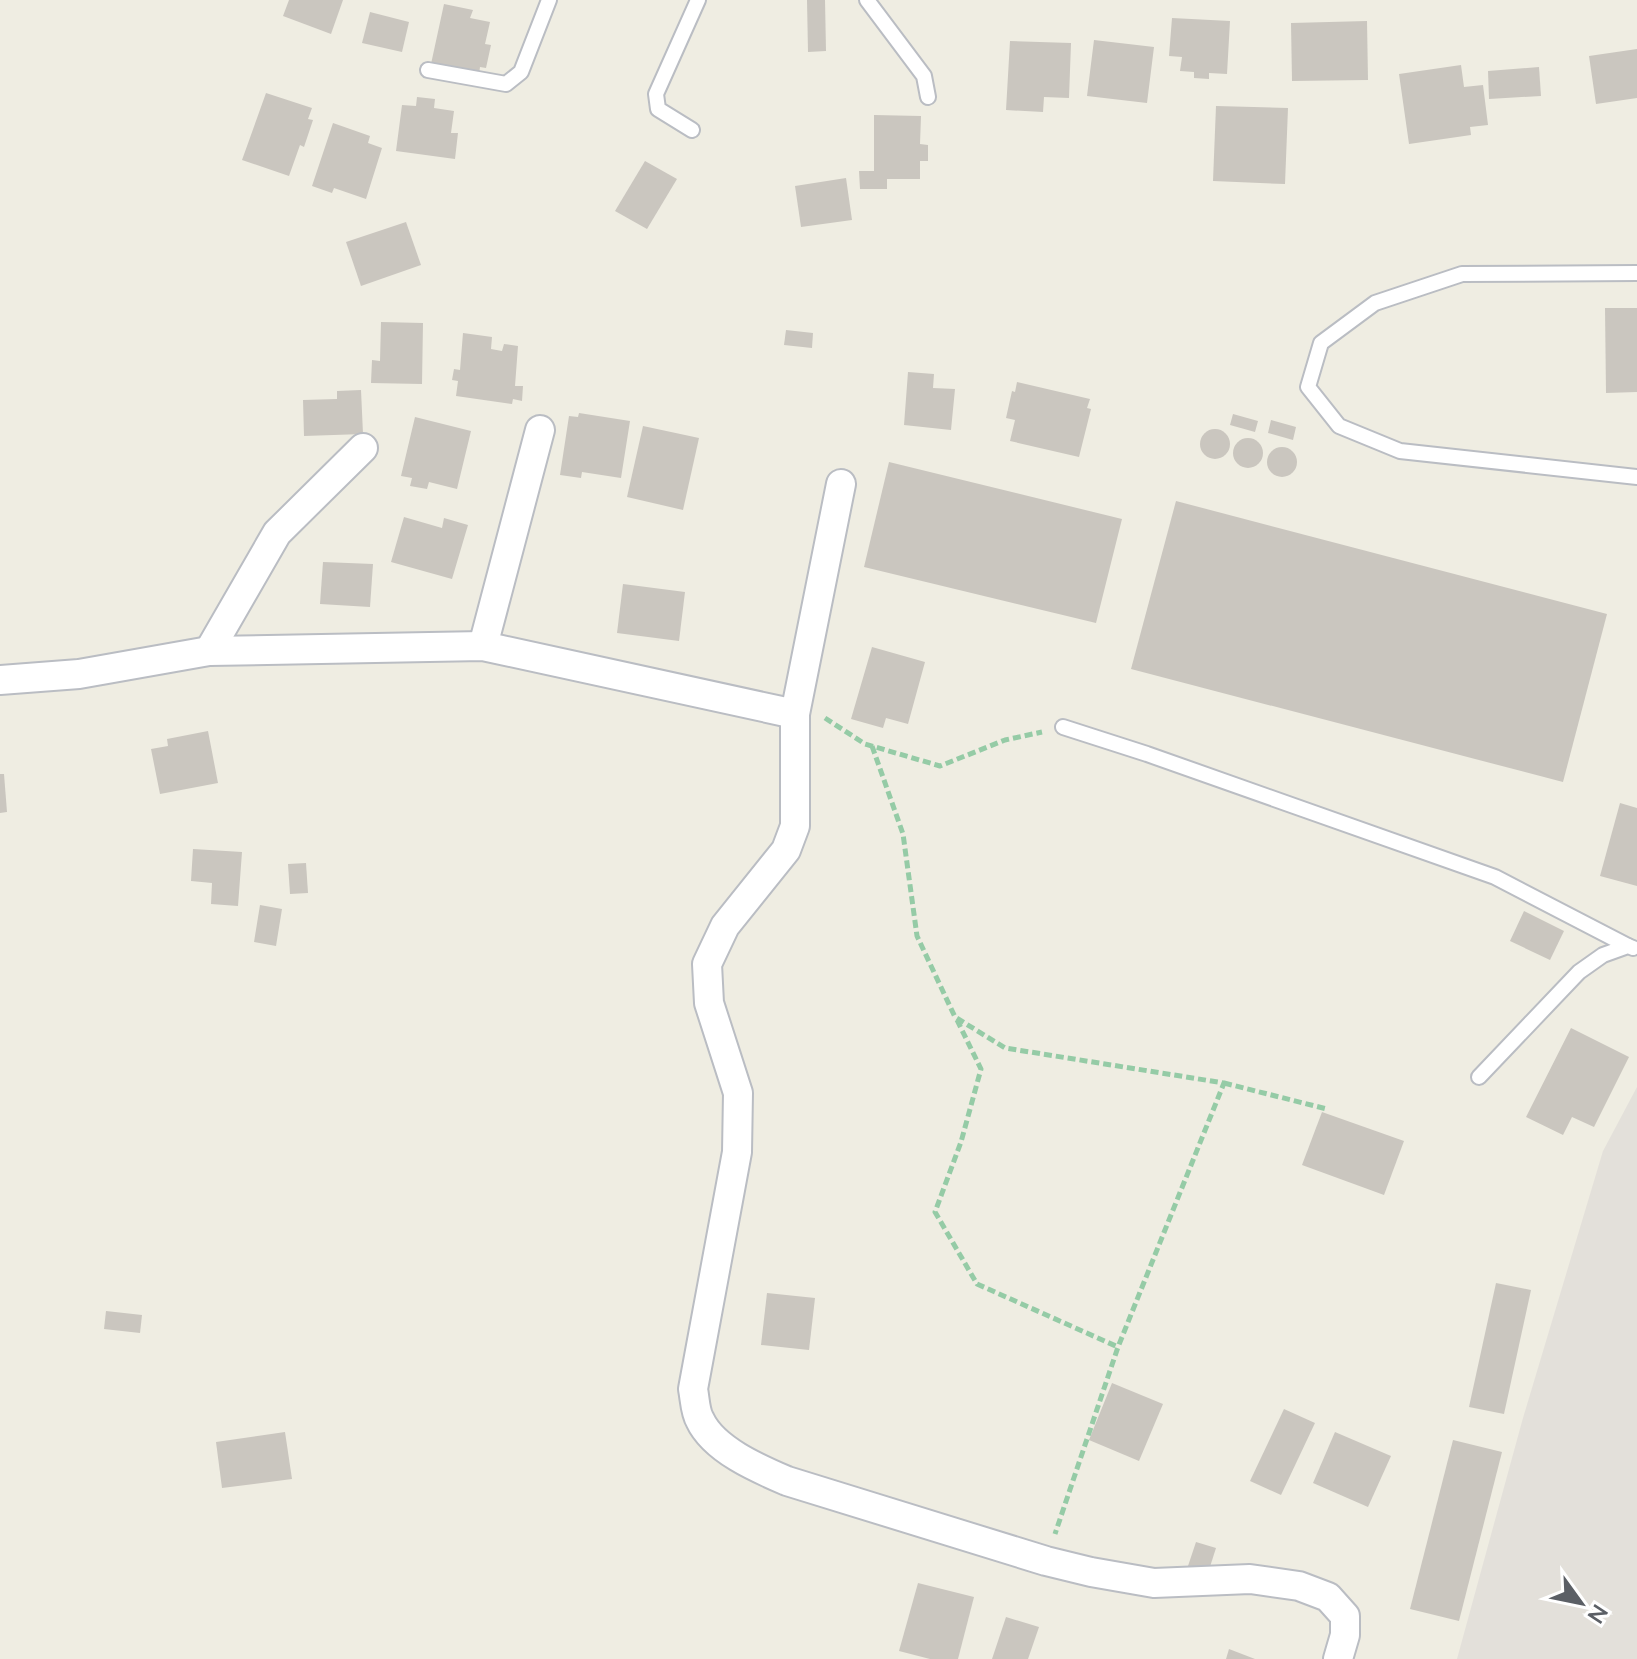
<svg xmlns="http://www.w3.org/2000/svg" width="1637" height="1659" font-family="Lato,sans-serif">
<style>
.industrial{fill:#e3e0da}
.building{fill:#cac6bf}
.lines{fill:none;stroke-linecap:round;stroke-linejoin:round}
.service-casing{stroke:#babdc3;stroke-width:18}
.minor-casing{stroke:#babdc3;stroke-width:32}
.path{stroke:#95cba6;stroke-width:5;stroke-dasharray:8 4;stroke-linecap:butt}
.service{stroke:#fff;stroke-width:14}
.minor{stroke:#fff;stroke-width:28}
</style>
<rect width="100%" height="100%" fill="#efede2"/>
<!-- industrial -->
<polygon class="industrial" points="1637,1087 1637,1659 1457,1659 1523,1418 1603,1151"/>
<!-- building -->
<g class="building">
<polygon points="289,0 343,0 331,34 283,16"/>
<polygon points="807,0 825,0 826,51 808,52"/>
<polygon points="444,4 473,10 470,18 490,22 485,44 491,45 486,68 480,67 479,74 431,64"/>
<polygon points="370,12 409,22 402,52 362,43"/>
<polygon points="1172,18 1230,21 1227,74 1209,73 1209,79 1194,78 1194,72 1180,71 1182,57 1169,56"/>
<polygon points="1367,21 1368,80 1292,81 1291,23"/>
<polygon points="1094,40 1154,47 1147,103 1087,96"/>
<polygon points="1010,41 1071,43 1069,98 1044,97 1043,112 1006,110"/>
<polygon points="1637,49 1637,98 1596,104 1589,56"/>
<polygon points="1461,65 1464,87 1483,85 1488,125 1470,127 1471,135 1409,144 1399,74"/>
<polygon points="1539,67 1541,96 1489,99 1488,71"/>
<polygon points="266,93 312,108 308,119 313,120 304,147 300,145 289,176 242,160"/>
<polygon points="417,97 435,99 434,108 454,111 451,133 458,133 455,159 396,151 402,105 416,106"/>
<polygon points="1216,106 1288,108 1285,184 1213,181"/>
<polygon points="874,115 921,116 920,144 928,145 928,161 920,161 920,179 887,179 887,189 860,189 859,171 874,171"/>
<polygon points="333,123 370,136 368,143 382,148 366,199 334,188 332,193 312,186"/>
<polygon points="645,161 677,179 647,229 615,211"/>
<polygon points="846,178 852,220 801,227 795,186"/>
<polygon points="406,222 421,265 361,286 346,242"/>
<polygon points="1605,308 1637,308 1637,392 1606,393"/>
<polygon points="381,322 423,323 422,384 371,383 372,360 380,361"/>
<polygon points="786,330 813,333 812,348 784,345"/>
<polygon points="463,333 492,337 491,349 502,351 504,344 518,346 515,386 523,386 522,401 513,399 512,404 456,396 458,381 452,380 454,369 460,370"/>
<polygon points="908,372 934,374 933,388 955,389 951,430 904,425"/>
<polygon points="1017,382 1090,399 1087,408 1091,409 1079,457 1010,441 1015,420 1006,418 1012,391 1015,392"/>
<polygon points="361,390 363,434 304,436 303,400 337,399 337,391"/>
<polygon points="579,413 630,421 621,478 582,472 581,478 560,475 569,416 578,417"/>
<polygon points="1233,414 1258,421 1255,432 1230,425"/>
<polygon points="415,417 471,431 457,489 429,482 427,489 410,486 412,478 401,476"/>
<polygon points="1271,420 1296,427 1293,440 1268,433"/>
<polygon points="643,426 699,438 683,510 627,497"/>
<circle cx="1215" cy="444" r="15"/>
<circle cx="1248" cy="453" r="15"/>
<circle cx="1282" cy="462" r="15"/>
<polygon points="889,462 1122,519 1096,623 864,567"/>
<polygon points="1176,501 1607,614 1563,782 1131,669"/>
<polygon points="404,517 442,528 444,518 468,525 452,579 391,562"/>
<polygon points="323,562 373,564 370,607 320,604"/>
<polygon points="623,584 685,592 679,641 617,633"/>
<polygon points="872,647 925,662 908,724 886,718 883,728 851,719"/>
<polygon points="208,731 218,783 160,794 151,749 168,746 167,739"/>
<polygon points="0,774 4,774 7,812 0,813"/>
<polygon points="1620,803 1637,808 1637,886 1600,876"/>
<polygon points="193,849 242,852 238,906 211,904 212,883 191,881"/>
<polygon points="306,863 308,893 290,894 288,864"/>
<polygon points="260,905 282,909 276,946 254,942"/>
<polygon points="1524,911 1564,931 1550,960 1510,941"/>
<polygon points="1571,1028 1629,1057 1594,1127 1572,1117 1563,1135 1526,1117"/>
<polygon points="1322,1112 1404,1141 1384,1195 1302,1165"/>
<polygon points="1496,1283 1531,1290 1504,1414 1469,1407"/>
<polygon points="767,1293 815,1298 809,1350 761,1345"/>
<polygon points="106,1311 142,1315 140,1333 104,1329"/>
<polygon points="1112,1383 1163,1404 1139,1461 1089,1440"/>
<polygon points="1284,1409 1315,1423 1281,1495 1250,1481"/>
<polygon points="285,1432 292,1479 222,1488 216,1442"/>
<polygon points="1335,1432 1391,1456 1368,1507 1313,1483"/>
<polygon points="1453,1440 1502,1452 1459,1621 1410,1609"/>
<polygon points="1196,1542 1216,1548 1208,1573 1188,1566"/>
<polygon points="918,1583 974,1597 958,1659 930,1659 899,1651"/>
<polygon points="1006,1617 1039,1627 1028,1659 992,1659"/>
<polygon points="1229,1649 1255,1659 1226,1659"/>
</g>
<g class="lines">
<defs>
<g id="service">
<polyline points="867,0 924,76 928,97"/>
<polyline points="428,70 506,84 521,72 549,0"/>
<polyline points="692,130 658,109 656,94 698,0"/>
<polyline points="1637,273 1462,274 1375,303 1321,343 1308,387 1339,426 1400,451 1637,477"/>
<polyline points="1063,727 1147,754 1495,877 1628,946"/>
<polyline points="1479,1077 1579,972 1603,955 1628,946 1633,948"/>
</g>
<g id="minor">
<path d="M841,484L795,714V826L786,850L725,926L707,964L709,1003L738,1093L737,1152L693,1389C695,1399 695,1412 700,1420C714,1450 759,1469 787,1481L1046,1561L1091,1572L1154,1583L1250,1579L1299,1586L1328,1597L1345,1616V1635L1338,1659"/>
<polyline points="483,646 540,430"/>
<polyline points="209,651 277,533 363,448"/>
<polyline points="0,680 79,674 209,651 483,646 795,714"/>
</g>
</defs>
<!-- service casing -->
<use href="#service" class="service-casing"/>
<!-- minor casing -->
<use href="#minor" class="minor-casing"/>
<!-- path -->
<g class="path">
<polyline points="825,718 865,744 940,766 1005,740 1042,732"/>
<polyline points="872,746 903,834 917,936 955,1017 1005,1048 1224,1083 1118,1347 1055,1534"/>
<polyline points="957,1020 981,1069 961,1142 935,1212 977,1284 1118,1347"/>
<polyline points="1224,1083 1327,1109"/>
</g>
<!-- service -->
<use href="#service" class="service"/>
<!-- minor -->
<use href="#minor" class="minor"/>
</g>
<!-- north arrow -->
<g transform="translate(1581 1603) rotate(123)" stroke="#ffffff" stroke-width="6" paint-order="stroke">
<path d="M0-6L14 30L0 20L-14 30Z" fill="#5b5f65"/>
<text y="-12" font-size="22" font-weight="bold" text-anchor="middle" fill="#5b5f65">N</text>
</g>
</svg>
